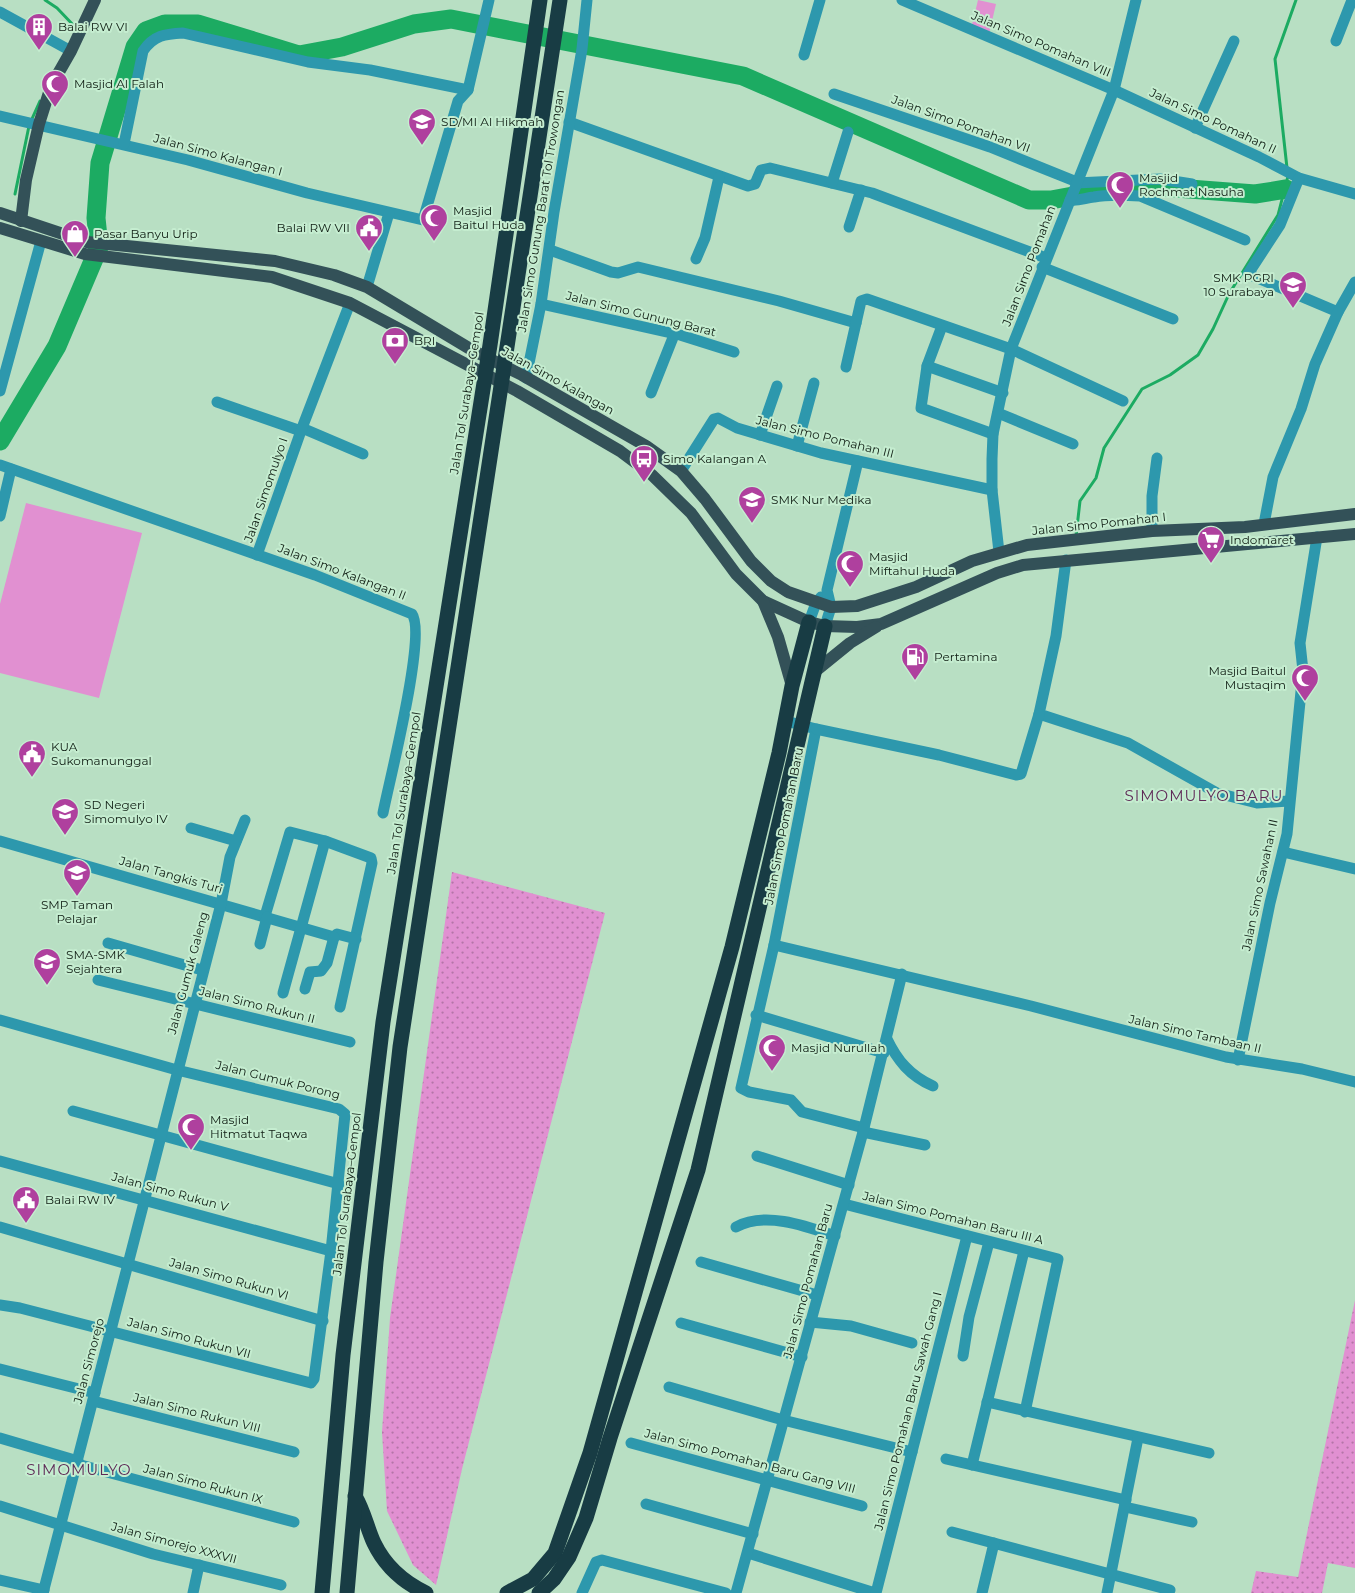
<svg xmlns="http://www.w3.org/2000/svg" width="1355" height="1593" font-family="Montserrat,sans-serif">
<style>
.green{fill:url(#green-dots)}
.pitch{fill:#e190d1}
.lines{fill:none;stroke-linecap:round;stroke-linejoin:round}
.stream{stroke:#1cab62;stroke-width:3}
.river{stroke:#1cab62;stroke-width:19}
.minor{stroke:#2d98ad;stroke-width:11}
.major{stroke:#335158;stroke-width:12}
.highway{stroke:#183c44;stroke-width:15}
.labels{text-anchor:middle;stroke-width:4;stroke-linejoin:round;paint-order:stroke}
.poi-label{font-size:12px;fill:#0f1d13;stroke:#c5edd0;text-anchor:start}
.street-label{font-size:12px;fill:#0f1d13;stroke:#c5edd0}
.quarter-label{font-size:15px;letter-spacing:1px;fill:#5f2a57;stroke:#c5edd0}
</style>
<defs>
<pattern id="green-dots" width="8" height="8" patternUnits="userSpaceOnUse" patternTransform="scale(1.25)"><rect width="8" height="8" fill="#e190d1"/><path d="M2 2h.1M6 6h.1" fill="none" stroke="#b575a8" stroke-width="1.8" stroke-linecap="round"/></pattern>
</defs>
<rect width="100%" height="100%" fill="#b8dfc3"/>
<!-- green -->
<g class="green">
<polygon points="452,872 605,913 462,1469 436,1585 413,1565 387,1511 382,1432 390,1318"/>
<polygon points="1355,1300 1355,1568 1328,1563 1322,1593 1251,1593 1256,1571 1298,1577"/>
</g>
<!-- pitch -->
<g class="pitch">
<polygon points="978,0 996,4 989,34 971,29"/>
<polygon points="26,503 142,533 99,698 0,673 0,604"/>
</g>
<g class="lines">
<!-- stream -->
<g class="stream">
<polyline points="45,0 57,8 77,29"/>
<polyline points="31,121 40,101"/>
<polyline points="1287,168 1275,59 1296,0"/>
<polyline points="15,194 29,126"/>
<polyline points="1076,536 1080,501 1096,478 1104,448 1142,389 1170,375 1198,355 1213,329 1229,294 1278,215 1288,176"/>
</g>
<!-- river -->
<polyline class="river" points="0,441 57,346 99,247 96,218 100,163 135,47 146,31 165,24 198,24 299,55 342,47 414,24 451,19 743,76 1029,200 1051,200 1116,188 1163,187 1255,194 1286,189"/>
<!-- minor -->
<g class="minor">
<polyline points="902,0 1114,90 1259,157 1299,178 1355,194"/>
<polyline points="0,12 71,51"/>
<polyline points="1336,41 1352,0"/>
<polyline points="804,55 820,0"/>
<polyline points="834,94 990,147 1077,182"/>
<polyline points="0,116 188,160 307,193 423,220 458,101 468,90 489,0"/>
<polyline points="569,122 748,186 755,184 761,170 770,168 872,193 1046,258"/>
<polyline points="1195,128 1234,41"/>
<path d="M124,144L143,51C154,35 165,34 183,33L308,62L370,70L468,90"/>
<polyline points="1299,178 1280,225 1248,274 1338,312"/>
<polyline points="832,183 848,132"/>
<polyline points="1076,183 1160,179 1192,184"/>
<path d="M1070,200C1079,201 1085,198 1094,197C1109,194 1125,195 1140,196L1245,240"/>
<polyline points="849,227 861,190"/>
<polyline points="550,250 611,272 618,273 638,267 779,301 856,323"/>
<polyline points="696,259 705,238 719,177"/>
<polyline points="1042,267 1173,319"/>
<polyline points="367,287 389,213"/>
<polyline points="541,304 680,335 734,352"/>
<polyline points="927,366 942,326"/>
<polyline points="846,367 861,301 867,299 1011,349 1123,401"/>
<polyline points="526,378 541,304 554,212 582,49 587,0"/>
<polyline points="0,391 41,241"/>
<polyline points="651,393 674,335"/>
<polyline points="217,402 301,431"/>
<polyline points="998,413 1073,444"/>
<polyline points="302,428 363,454"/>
<polyline points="993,434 921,408 927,366 1003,393"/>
<polyline points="760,435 777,386"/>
<polyline points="797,446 814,383"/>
<path d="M0,465L315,575L412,614C427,634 389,782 383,813"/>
<polyline points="681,471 714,419 718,418 737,428 821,453 992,490"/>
<polyline points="0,516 11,469"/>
<polyline points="1264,524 1273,477 1301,409 1315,364 1338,312 1355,282"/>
<polyline points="1152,531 1152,496 1157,458"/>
<polyline points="999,552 992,490 992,459 993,434 1011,349 1114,90 1136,0"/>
<polyline points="257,555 302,428 350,303"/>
<polyline points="1066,560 1056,636 1039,714 1128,743 1217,793 1257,803 1289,801"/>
<polyline points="809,622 816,603 821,597"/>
<polyline points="825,626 831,607 827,590 858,461"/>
<polyline points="786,721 816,729 774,945 741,1088 749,1092 791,1100 802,1112 864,1128"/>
<polyline points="816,729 939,755 1016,775 1021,774 1039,714"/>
<polyline points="191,828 236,841"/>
<polyline points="0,841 334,937"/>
<polyline points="1283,852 1355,869"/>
<polyline points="265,916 290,832 325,841 371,858 372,863 340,1007"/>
<polyline points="334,937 337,934 356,939"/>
<polyline points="108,943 202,970"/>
<polyline points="260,944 267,917"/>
<polyline points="774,945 1031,1006 1226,1057 1302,1069 1355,1082"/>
<polyline points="98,980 350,1042"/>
<polyline points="305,989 310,972 321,971 327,963 334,937"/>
<polyline points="283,993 325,841"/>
<polyline points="756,1015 884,1053"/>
<polyline points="0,1020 177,1070 339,1109 345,1114 331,1251 314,1379 311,1383 20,1308 0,1305"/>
<path d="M887,1039C897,1060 910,1076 933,1086"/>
<polyline points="1238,1060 1270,903 1287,834 1303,671 1300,643 1317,537"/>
<polyline points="73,1111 339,1184"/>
<polyline points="863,1132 925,1145"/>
<polyline points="757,1156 849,1185"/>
<polyline points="0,1161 331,1251"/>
<polyline points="844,1204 1058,1259 1025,1412"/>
<polyline points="0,1227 323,1321"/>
<path d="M736,1227C765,1211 806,1226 835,1236"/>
<polyline points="701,1262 817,1295"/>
<polyline points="810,1322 851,1326 912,1343"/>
<polyline points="681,1323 802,1357"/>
<polyline points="963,1356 969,1317 989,1242"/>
<polyline points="0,1369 95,1393"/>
<polyline points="669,1387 783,1420 912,1452"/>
<polyline points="93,1401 294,1452"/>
<polyline points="987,1402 1209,1453"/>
<polyline points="0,1438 78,1461"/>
<polyline points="631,1443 862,1506"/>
<polyline points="946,1459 1126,1500"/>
<polyline points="77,1464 294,1522"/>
<polyline points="972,1465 1024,1251"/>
<polyline points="646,1504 753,1534"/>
<polyline points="0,1506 153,1554 281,1585"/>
<polyline points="1125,1507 1192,1522"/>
<polyline points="952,1532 1170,1590"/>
<polyline points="748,1553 875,1593"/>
<polyline points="0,1580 44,1590"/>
<polyline points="43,1593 221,904 230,857 245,820"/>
<polyline points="193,1593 199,1565"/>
<polyline points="582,1593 596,1562 602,1560 726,1593"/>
<polyline points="736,1593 863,1132 902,974"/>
<polyline points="876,1593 967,1236"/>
<polyline points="982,1593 994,1543"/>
<polyline points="1107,1593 1138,1438"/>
</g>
<!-- major -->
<g class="major">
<polyline points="0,213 87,242 275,261 334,275 367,287 472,350 522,375 646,446 681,471 705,499 751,561 771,581 788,592 831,607 857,606 916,587 972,561 1027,545 1152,531 1245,527 1355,514"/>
<polyline points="21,221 26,180 39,124 51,86 71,51 95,0"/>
<polyline points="0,228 85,254 272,277 350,303 517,391 620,451 652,475 691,513 736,574 763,601 809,622 825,626 857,627 881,624 997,573 1023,565 1355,534"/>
<polyline points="763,601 778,637 792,686"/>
<polyline points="813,673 850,643 876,627"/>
</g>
<!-- highway -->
<g class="highway">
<path d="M355,1496C364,1511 367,1528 374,1543C385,1566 403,1582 426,1593"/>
<polyline points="322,1593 343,1355 383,1022 490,345 540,0"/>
<polyline points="347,1593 376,1262 400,1047 560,0"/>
<polyline points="507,1593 533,1579 555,1553 590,1453 732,947 779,753 792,686 809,622"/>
<polyline points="539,1593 554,1579 569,1557 586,1518 610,1438 698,1170 825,626"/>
</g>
</g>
<!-- icons -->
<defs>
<symbol id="building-pin" viewBox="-11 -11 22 30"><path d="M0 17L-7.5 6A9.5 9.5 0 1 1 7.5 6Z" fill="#af409e" stroke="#c5edd0"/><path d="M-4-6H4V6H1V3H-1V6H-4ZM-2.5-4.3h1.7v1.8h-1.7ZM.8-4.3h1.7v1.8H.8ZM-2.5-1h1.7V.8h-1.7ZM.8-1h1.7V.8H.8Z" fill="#fff"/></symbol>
<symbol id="mosque-pin" viewBox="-11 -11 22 30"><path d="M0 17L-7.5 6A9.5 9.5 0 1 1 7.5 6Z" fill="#af409e" stroke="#c5edd0"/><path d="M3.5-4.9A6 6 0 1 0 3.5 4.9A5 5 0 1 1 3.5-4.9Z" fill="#fff"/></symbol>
<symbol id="school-pin" viewBox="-11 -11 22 30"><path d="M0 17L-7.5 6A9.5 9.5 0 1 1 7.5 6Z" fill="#af409e" stroke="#c5edd0"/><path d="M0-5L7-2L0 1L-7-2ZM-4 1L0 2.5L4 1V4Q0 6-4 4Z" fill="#fff"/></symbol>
<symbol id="civic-pin" viewBox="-11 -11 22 30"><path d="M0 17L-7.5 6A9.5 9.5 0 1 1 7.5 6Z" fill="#af409e" stroke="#c5edd0"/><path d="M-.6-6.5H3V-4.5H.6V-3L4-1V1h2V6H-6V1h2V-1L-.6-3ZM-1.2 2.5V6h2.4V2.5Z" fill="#fff"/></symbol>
<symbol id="shop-pin" viewBox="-11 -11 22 30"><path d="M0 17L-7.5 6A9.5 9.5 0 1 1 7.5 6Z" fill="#af409e" stroke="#c5edd0"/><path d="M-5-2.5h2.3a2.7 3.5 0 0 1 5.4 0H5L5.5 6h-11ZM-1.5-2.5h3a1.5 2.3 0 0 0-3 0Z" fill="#fff"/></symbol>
<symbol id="bank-pin" viewBox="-11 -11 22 30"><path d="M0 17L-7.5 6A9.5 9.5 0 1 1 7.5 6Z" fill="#af409e" stroke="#c5edd0"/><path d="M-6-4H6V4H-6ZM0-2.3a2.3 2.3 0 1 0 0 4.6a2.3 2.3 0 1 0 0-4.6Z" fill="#fff"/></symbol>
<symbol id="bus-pin" viewBox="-11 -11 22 30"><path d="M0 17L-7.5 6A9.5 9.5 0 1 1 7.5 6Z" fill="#af409e" stroke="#c5edd0"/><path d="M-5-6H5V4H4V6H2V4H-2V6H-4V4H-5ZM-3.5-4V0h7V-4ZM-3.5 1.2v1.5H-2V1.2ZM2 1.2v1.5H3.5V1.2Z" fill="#fff"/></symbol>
<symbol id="supermarket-pin" viewBox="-11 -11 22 30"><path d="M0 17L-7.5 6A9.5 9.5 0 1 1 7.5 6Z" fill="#af409e" stroke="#c5edd0"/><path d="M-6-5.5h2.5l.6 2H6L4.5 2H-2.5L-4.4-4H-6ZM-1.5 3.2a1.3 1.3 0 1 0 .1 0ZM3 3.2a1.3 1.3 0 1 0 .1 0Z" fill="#fff"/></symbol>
<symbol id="fuel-pin" viewBox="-11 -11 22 30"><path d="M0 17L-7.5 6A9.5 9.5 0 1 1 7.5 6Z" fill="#af409e" stroke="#c5edd0"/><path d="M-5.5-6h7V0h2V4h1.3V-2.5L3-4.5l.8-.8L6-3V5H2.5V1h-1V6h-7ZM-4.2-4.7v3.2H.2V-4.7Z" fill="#fff"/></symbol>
</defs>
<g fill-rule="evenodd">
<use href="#building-pin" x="23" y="11" width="32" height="43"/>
<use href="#mosque-pin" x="39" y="68" width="32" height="43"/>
<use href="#school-pin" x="406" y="106" width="32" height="43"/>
<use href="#mosque-pin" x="1104" y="169" width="32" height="43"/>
<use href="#mosque-pin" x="418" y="202" width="32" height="43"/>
<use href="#civic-pin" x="353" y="212" width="32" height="43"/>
<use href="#shop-pin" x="59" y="218" width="32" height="43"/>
<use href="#school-pin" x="1277" y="269" width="32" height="43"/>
<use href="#bank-pin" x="379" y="325" width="32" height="43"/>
<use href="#bus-pin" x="628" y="443" width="32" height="43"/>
<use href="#school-pin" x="736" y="484" width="32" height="43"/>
<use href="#supermarket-pin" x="1195" y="524" width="32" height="43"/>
<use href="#mosque-pin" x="834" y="548" width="32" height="43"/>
<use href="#fuel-pin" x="899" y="641" width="32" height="43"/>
<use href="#mosque-pin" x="1289" y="662" width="32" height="43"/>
<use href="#civic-pin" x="16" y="738" width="32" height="43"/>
<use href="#school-pin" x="49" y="796" width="32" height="43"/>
<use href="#school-pin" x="61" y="857" width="32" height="43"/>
<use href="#school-pin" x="31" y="946" width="32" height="43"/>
<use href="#mosque-pin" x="756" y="1032" width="32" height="43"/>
<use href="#mosque-pin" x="175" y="1111" width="32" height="43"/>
<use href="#civic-pin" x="10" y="1184" width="32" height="43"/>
</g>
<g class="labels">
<!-- poi labels -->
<g class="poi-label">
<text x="58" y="31">Balai RW VI</text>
<text x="74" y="88">Masjid Al Falah</text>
<text x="441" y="126">SD/MI Al Hikmah</text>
<text x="1139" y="182">Masjid<tspan x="1139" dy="14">Rochmat Nasuha</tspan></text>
<text x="453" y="215">Masjid<tspan x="453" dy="14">Baitul Huda</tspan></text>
<text x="350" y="232" text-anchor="end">Balai RW VII</text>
<text x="94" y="238">Pasar Banyu Urip</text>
<text x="1274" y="282" text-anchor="end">SMK PGRI<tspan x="1274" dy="14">10 Surabaya</tspan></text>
<text x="414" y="345">BRI</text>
<text x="663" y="463">Simo Kalangan A</text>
<text x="771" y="504">SMK Nur Medika</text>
<text x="1230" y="544">Indomaret</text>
<text x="869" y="561">Masjid<tspan x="869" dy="14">Miftahul Huda</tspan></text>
<text x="934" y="661">Pertamina</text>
<text x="1286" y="675" text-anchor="end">Masjid Baitul<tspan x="1286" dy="14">Mustaqim</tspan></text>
<text x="51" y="751">KUA<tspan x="51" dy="14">Sukomanunggal</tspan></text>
<text x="84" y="809">SD Negeri<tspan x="84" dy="14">Simomulyo IV</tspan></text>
<text x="77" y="909" text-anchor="middle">SMP Taman<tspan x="77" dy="14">Pelajar</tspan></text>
<text x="66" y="959">SMA-SMK<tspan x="66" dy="14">Sejahtera</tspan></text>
<text x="791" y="1052">Masjid Nurullah</text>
<text x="210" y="1124">Masjid<tspan x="210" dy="14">Hitmatut Taqwa</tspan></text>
<text x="45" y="1204">Balai RW IV</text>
</g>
<!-- street labels -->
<g class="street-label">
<text transform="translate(1041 44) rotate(23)" y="4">Jalan Simo Pomahan VIII</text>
<text transform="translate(1213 121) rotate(25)" y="4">Jalan Simo Pomahan II</text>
<text transform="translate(961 124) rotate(20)" y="4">Jalan Simo Pomahan VII</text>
<text transform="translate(218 155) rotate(15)" y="4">Jalan Simo Kalangan I</text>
<text transform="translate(541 211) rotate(-81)" y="4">Jalan Simo Gunung Barat Tol Trowongan</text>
<text transform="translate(1029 266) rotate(-69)" y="4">Jalan Simo Pomahan</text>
<text transform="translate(641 314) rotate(14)" y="4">Jalan Simo Gunung Barat</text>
<text transform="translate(558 381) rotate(29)" y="4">Jalan Simo Kalangan</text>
<text transform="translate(467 393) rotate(-81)" y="4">Jalan Tol Surabaya–Gempol</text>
<text transform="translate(825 437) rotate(14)" y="4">Jalan Simo Pomahan III</text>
<text transform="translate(266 490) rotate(-71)" y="4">Jalan Simomulyo I</text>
<text transform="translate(1099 524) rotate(-6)" y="4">Jalan Simo Pomahan I</text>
<text transform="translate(342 572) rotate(21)" y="4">Jalan Simo Kalangan II</text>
<text transform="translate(404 793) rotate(-81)" y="4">Jalan Tol Surabaya–Gempol</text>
<text transform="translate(784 826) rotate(-79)" y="4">Jalan Simo Pomahan Baru</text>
<text transform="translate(171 875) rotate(16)" y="4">Jalan Tangkis Turi</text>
<text transform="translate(1260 885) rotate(-78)" y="4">Jalan Simo Sawahan II</text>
<text transform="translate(188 973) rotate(-75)" y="4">Jalan Gumuk Galeng</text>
<text transform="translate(257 1005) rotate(14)" y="4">Jalan Simo Rukun II</text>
<text transform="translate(1195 1034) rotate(13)" y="4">Jalan Simo Tambaan II</text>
<text transform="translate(278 1080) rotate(14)" y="4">Jalan Gumuk Porong</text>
<text transform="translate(170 1192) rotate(15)" y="4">Jalan Simo Rukun V</text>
<text transform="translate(347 1194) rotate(-83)" y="4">Jalan Tol Surabaya–Gempol</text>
<text transform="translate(953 1218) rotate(14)" y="4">Jalan Simo Pomahan Baru III A</text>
<text transform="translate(229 1279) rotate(16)" y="4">Jalan Simo Rukun VI</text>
<text transform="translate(808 1281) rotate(-75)" y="4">Jalan Simo Pomahan Baru</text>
<text transform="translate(189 1338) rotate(15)" y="4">Jalan Simo Rukun VII</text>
<text transform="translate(89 1361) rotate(-75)" y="4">Jalan Simorejo</text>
<text transform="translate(908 1411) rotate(-76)" y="4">Jalan Simo Pomahan Baru Sawah Gang I</text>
<text transform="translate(197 1413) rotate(14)" y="4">Jalan Simo Rukun VIII</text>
<text transform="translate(750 1461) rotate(15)" y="4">Jalan Simo Pomahan Baru Gang VIII</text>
<text transform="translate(203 1484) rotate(15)" y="4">Jalan Simo Rukun IX</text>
<text transform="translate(174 1543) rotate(15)" y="4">Jalan Simorejo XXXVII</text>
</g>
<!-- quarter labels -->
<g class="quarter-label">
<text x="1204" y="801">SIMOMULYO BARU</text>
<text x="79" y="1475">SIMOMULYO</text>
</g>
</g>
</svg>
